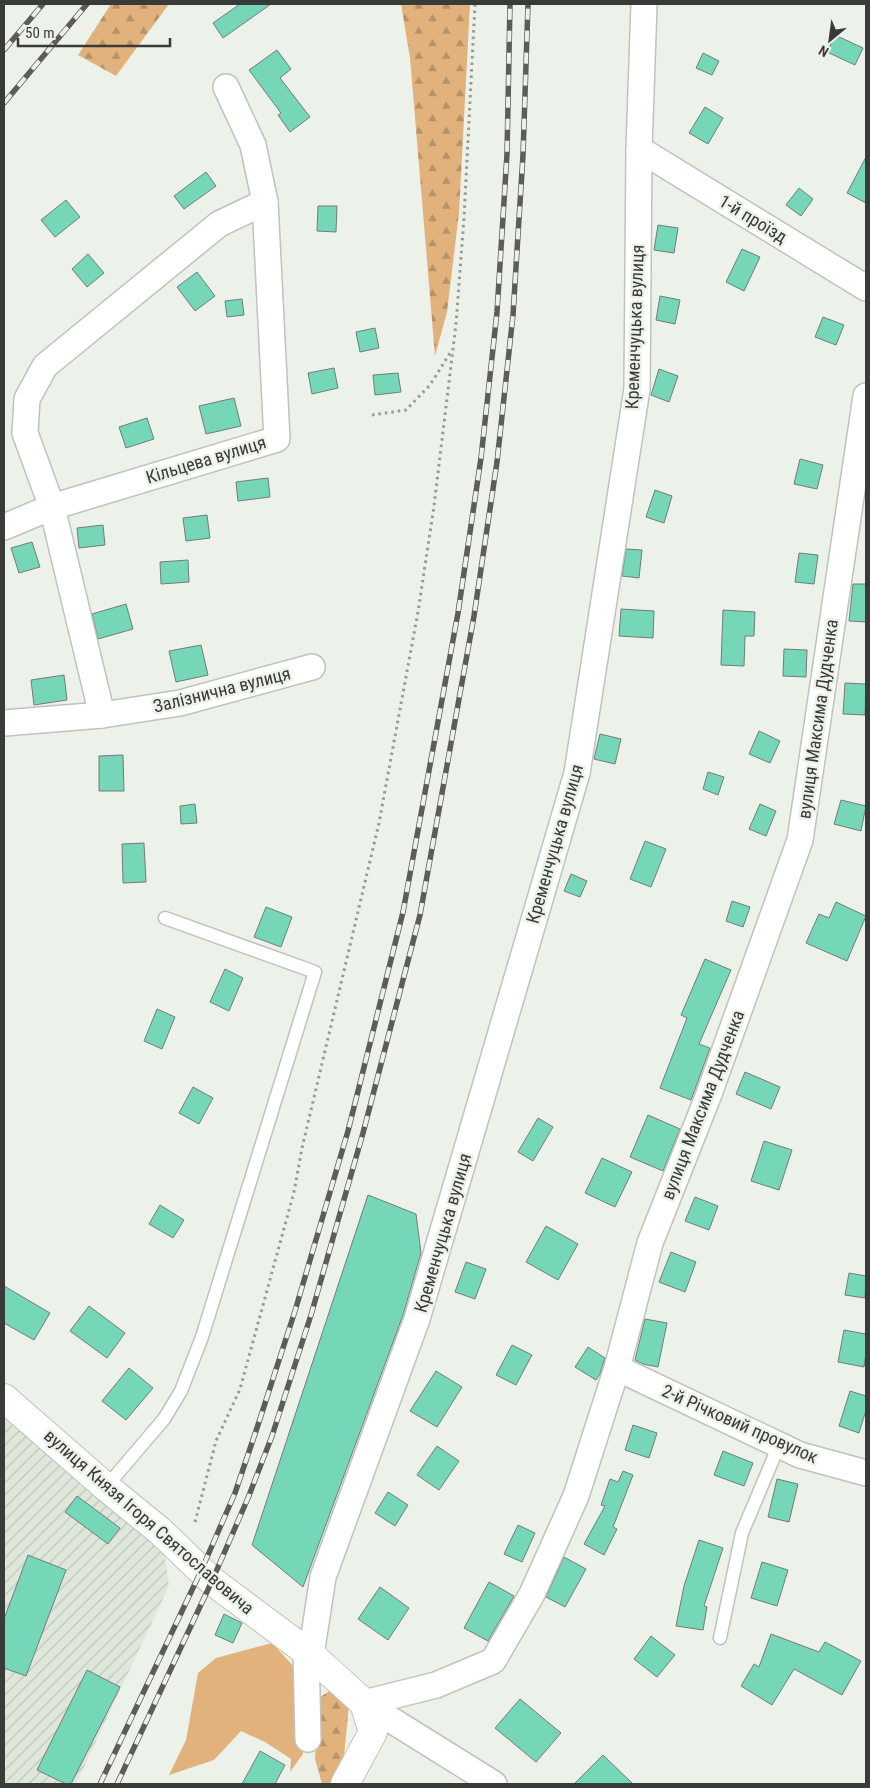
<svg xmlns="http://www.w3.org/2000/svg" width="870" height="1788" font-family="'Roboto Condensed',sans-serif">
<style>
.industrial{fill:url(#industrial-furrows)}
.grass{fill:#e2b27d}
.forest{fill:url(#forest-firs)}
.building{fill:#76d6b8;stroke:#737c79}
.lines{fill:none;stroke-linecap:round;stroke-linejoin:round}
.service-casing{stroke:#bec3bc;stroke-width:15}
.minor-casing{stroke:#bec3bc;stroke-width:28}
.tertiary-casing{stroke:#bec3bc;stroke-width:30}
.path{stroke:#969a94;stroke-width:3;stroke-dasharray:2.5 4;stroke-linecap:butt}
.service{stroke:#fff;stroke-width:12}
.minor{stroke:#fff;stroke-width:25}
.tertiary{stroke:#fff;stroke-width:28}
.rail-casing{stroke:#5b5d5a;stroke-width:5.5}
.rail{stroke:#ecf2ea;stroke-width:4;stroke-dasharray:11;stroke-linecap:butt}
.labels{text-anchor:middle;stroke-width:5;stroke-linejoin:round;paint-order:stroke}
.street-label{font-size:18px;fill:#393b38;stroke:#ecf2ea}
</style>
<defs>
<pattern id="industrial-furrows" width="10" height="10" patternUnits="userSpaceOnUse" patternTransform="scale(1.25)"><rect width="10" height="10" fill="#dee7da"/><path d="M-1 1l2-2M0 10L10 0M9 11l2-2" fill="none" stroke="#bfc7bc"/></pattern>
<pattern id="forest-firs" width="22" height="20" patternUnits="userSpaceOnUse" patternTransform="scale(1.25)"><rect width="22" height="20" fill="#e2b27d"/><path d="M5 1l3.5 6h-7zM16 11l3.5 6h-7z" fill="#b89267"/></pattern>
</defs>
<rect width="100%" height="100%" fill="#ecf2ea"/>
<!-- industrial -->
<polygon class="industrial" points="4,1419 163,1543 169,1586 76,1784 4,1784"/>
<!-- grass -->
<polygon class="grass" points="272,1643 297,1670 303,1754 290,1772 291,1759 265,1742 241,1731 214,1760 169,1775 186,1740 198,1673 216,1658"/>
<!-- forest -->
<g class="forest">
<polygon points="111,4 169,4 116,76 78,55"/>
<polygon points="401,4 470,4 459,213 447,312 435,356 410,58"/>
<polygon points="335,1687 349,1705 344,1756 332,1784 322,1784 315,1759 319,1698"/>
</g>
<!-- building -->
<g class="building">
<polygon points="240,4 271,4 223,38 213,23"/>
<polygon points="835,35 863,48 855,65 827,52"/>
<polygon points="277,50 291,69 280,78 310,117 290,132 278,115 281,113 249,70"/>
<polygon points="703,53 719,61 712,75 696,68"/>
<polygon points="705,107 723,118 708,144 689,133"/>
<polygon points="866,157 866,203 847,193"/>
<polygon points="206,172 216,186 184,209 174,196"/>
<polygon points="799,188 813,199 801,216 786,205"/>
<polygon points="66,200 80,217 55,237 41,220"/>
<polygon points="318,206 337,206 336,232 317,231"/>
<polygon points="658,225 678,228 674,253 654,250"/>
<polygon points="742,249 760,257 744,291 726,282"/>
<polygon points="88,254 104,273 87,287 72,269"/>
<polygon points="197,272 215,296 195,311 177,287"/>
<polygon points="660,296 680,300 675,324 656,320"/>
<polygon points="242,299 244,315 227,317 225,301"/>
<polygon points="823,317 844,325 836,345 815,337"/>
<polygon points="375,328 379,348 360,352 356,332"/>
<polygon points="334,368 338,388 312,394 308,373"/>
<polygon points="659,369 678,376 669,402 651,395"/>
<polygon points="398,373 401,392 375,395 373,375"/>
<polygon points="234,398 241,426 206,434 199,406"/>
<polygon points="147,418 154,439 126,448 119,427"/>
<polygon points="800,459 823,465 817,489 794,484"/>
<polygon points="268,478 270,497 238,501 236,482"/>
<polygon points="655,490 672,496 664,523 646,517"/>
<polygon points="207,515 210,538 186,541 183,518"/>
<polygon points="103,525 105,545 79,548 77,528"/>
<polygon points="32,542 40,567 19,573 11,548"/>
<polygon points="626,549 642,550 639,578 622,576"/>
<polygon points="799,553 818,555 814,584 795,582"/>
<polygon points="188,560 189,582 161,584 160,562"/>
<polygon points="853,584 866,584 866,622 849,621"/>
<polygon points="126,604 133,629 98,639 92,614"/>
<polygon points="621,609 654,611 653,638 619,636"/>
<polygon points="723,610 755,612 754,636 745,636 744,666 721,665"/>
<polygon points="201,645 208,675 176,682 169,651"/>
<polygon points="784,649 807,650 806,677 783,676"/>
<polygon points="64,675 67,700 34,705 31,680"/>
<polygon points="845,683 866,684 865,715 843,714"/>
<polygon points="759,731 780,741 770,763 749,754"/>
<polygon points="600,734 621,739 615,764 594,759"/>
<polygon points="123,755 124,791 99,791 99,756"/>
<polygon points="708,772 724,777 718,795 703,789"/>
<polygon points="841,800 866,806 861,831 834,824"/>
<polygon points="195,804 197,823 181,824 180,806"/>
<polygon points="760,804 776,811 766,836 749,829"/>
<polygon points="645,841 666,849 651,887 630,879"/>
<polygon points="144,843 146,882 123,883 122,844"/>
<polygon points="571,874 587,881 580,897 564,891"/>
<polygon points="732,901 750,907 743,927 726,921"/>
<polygon points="836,902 866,916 847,961 806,943 819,914 829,918"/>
<polygon points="266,907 292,917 281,947 254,937"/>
<polygon points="705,959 731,970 699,1044 710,1048 691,1100 660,1088 687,1018 681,1015"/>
<polygon points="225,969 243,978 229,1011 210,1002"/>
<polygon points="157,1009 175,1017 162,1049 144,1041"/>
<polygon points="745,1072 780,1087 771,1109 736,1094"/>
<polygon points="193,1087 213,1098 199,1124 179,1113"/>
<polygon points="648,1115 680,1129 663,1171 630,1157"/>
<polygon points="538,1118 553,1127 533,1161 518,1152"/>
<polygon points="764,1141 792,1150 779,1190 751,1181"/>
<polygon points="602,1158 632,1172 615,1207 585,1193"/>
<polygon points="368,1195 416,1214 421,1253 403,1315 303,1587 252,1545"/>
<polygon points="695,1197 718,1206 709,1230 685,1221"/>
<polygon points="160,1205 184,1220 173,1238 149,1224"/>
<polygon points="546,1226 578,1244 558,1280 526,1262"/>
<polygon points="671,1252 696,1262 685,1292 659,1282"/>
<polygon points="466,1262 486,1269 475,1299 455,1292"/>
<polygon points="849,1273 866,1276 865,1298 845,1295"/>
<polygon points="4,1286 50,1313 34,1340 4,1323"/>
<polygon points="89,1306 125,1333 107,1358 70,1331"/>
<polygon points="645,1319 667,1323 658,1367 643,1364 635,1360"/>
<polygon points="844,1330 866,1334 866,1353 864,1367 838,1362"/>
<polygon points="512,1345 532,1355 516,1385 496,1375"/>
<polygon points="588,1347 605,1358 600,1374 596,1380 575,1367"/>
<polygon points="129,1368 153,1388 126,1420 102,1401"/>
<polygon points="436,1371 462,1387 437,1427 410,1411"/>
<polygon points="850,1391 866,1396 866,1410 859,1433 839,1426"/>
<polygon points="633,1425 657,1433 649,1458 625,1450"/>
<polygon points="437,1446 459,1461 439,1490 417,1475"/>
<polygon points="723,1451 753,1463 744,1486 714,1475"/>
<polygon points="623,1471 633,1475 613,1527 617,1529 604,1555 584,1544 605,1506 601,1505 610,1479 618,1482"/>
<polygon points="777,1479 798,1484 789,1522 768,1517"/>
<polygon points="388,1492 408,1505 395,1526 375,1513"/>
<polygon points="77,1496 120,1528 108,1544 65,1512"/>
<polygon points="518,1525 535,1533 522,1562 504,1554"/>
<polygon points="699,1540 723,1548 704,1606 707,1607 703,1630 676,1626 684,1586"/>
<polygon points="28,1555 66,1570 26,1676 4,1668 4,1619"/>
<polygon points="564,1557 586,1569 565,1607 546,1597"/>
<polygon points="762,1562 788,1570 777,1606 751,1598"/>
<polygon points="489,1582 514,1596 488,1641 464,1628"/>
<polygon points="380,1587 409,1608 388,1640 358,1619"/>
<polygon points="224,1614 242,1623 233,1643 215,1635"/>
<polygon points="771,1634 819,1652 825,1642 861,1661 842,1695 794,1669 772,1705 741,1686 754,1664 759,1667"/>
<polygon points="651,1636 675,1655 657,1677 634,1659"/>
<polygon points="87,1670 120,1687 71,1784 66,1784 37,1770"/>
<polygon points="520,1699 561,1733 536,1762 495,1728"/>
<polygon points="260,1751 285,1765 275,1784 242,1784"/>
<polygon points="603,1755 633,1784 574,1784"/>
</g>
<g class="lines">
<defs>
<g id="service">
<polyline points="106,1487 164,1419 181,1391 202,1337 315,972 165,918"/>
<polyline points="720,1638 742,1533 779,1445"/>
</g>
<g id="minor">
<polyline points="639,149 866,288"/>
<polyline points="4,527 52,507 277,439 265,202 253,145 226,87"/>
<polyline points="102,715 52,507 25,433 27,399 45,366 219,224 265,202"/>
<polyline points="4,723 102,715 180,703 312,667"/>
<polyline points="617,1368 800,1455 866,1473"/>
<polyline points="306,1651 308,1739"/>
<polyline points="311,1655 323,1577 417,1319 577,773 637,389 639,149 644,4"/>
<polyline points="364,1703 436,1685 493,1661 532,1594 576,1496 617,1368 650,1243 709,1094 800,840 866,396"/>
<polyline points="364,1703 494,1784"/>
</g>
<polyline id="tertiary" points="4,1398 106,1487 160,1531 212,1581 311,1655 364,1703 373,1732 345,1784"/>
</defs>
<!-- service casing -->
<use href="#service" class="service-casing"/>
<!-- minor casing -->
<use href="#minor" class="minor-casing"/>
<!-- tertiary casing -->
<use href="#tertiary" class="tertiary-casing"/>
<!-- path -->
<g class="path">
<polyline points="372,415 406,410 430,385 450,353"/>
<polyline points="195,1522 216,1441 240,1389 294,1192 302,1148 379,823 418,612 434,506 456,324 464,218 475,4"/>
</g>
<!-- service -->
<use href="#service" class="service"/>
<!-- minor -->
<use href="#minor" class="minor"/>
<!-- tertiary -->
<use href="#tertiary" class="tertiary"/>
<defs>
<g id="rail">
<polyline points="4,50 43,4"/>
<polyline points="4,103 87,4"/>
<polyline points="100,1784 201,1571 235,1493 256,1431 295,1311 348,1131 403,912 458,613 481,458 497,312 507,154 510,4"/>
<polyline points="117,1784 212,1581 248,1498 272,1436 311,1315 363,1133 420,915 474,616 497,462 513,315 523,155 528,4"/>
</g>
</defs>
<!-- rail casing -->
<use href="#rail" class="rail-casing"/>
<!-- rail -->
<use href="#rail" class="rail"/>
</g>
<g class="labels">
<!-- street labels -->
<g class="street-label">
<text transform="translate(753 219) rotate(31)" y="6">1-й проїзд</text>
<text transform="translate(635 327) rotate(-88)" y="6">Кременчуцька вулиця</text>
<text transform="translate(206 460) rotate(-17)" y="6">Кільцева вулиця</text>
<text transform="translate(222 690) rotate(-14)" y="6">Залізнична вулиця</text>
<text transform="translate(818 719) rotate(-82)" y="6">вулиця Максима Дудченка</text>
<text transform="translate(555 844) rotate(-74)" y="6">Кременчуцька вулиця</text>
<text transform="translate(703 1105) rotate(-69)" y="6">вулиця Максима Дудченка</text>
<text transform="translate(443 1233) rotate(-74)" y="6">Кременчуцька вулиця</text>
<text transform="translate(740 1424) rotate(24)" y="6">2-й Річковий провулок</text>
<text transform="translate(149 1522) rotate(41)" y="6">вулиця Князя Ігоря Святославовича</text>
</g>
</g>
<!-- border -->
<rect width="870" height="1788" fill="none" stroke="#393b38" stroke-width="10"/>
<!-- north arrow -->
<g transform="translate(830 40) rotate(209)" stroke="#ecf2ea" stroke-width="4" paint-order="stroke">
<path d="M0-4L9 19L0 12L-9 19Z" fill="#393b38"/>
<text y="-8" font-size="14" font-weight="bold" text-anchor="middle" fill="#393b38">N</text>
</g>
<!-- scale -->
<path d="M18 38v8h152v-8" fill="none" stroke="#393b38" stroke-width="2.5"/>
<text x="25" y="38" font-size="15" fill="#393b38" stroke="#ecf2ea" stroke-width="4" paint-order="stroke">50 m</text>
</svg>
